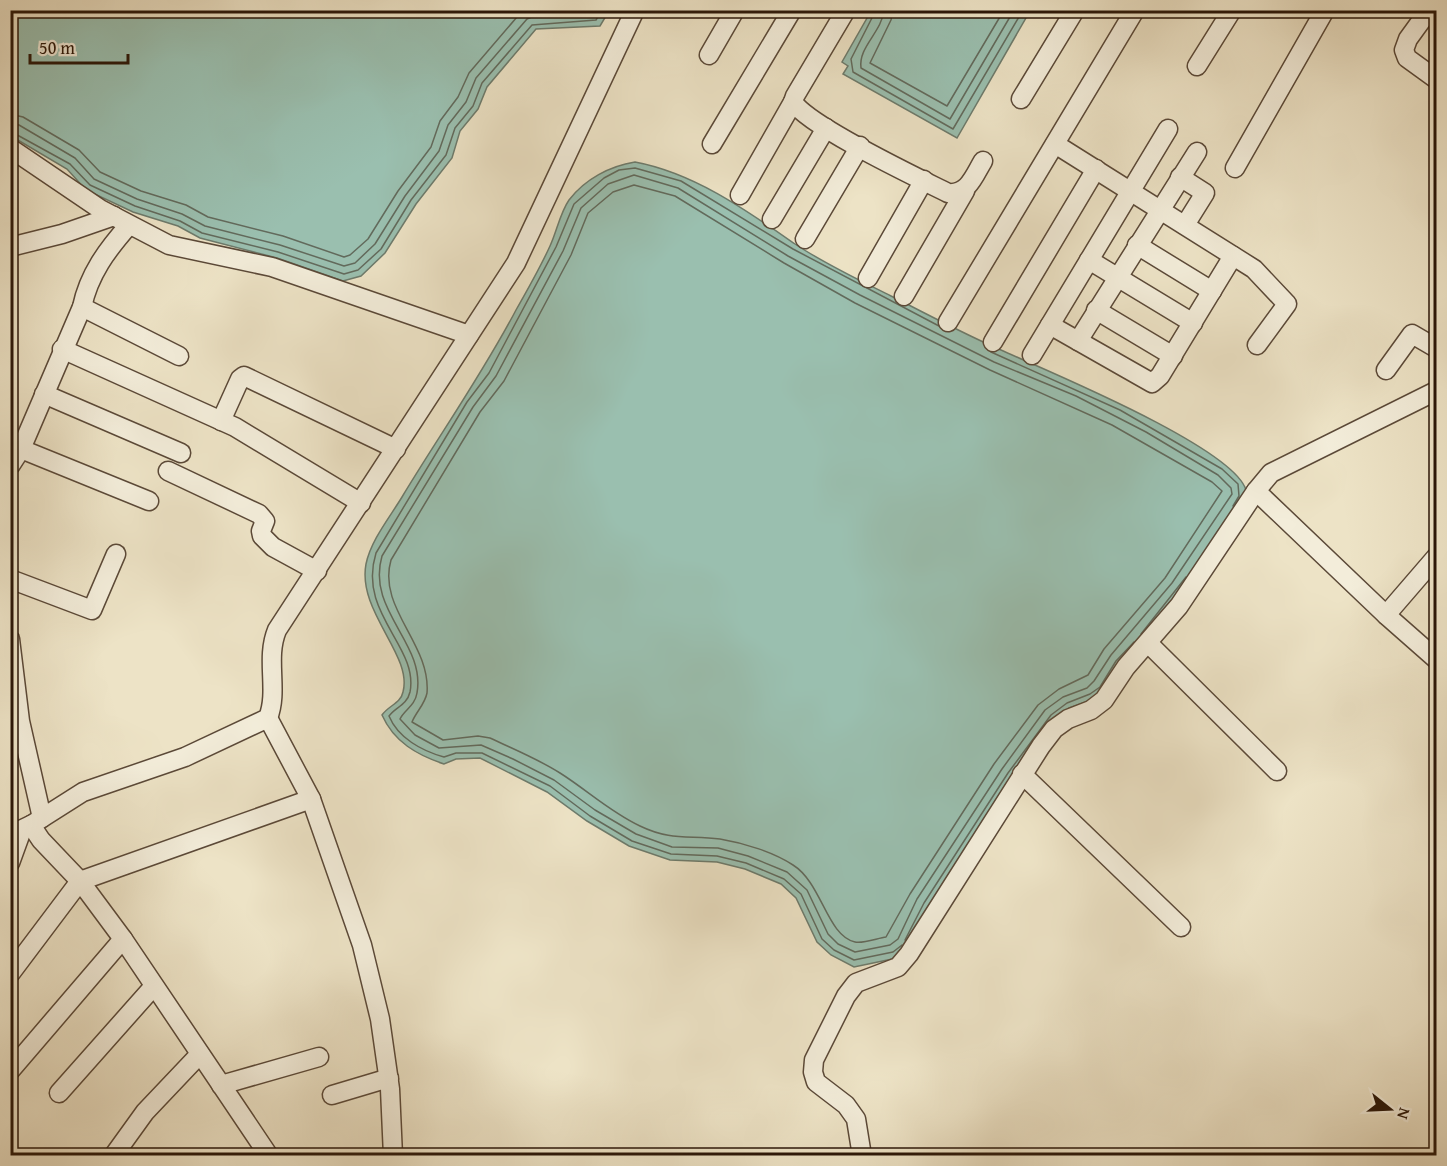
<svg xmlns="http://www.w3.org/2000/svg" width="1447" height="1166" font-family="'Gentium Book Plus',serif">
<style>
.water{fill:#9abfaf;stroke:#6d7b6c;stroke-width:1.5}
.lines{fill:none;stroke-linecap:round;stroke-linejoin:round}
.shore{stroke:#626a5c;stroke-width:1.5}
.minor-casing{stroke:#5b4938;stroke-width:21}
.minor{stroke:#f3edda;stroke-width:18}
</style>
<rect width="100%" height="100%" fill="#ede3c6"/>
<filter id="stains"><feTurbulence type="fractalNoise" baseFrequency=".00333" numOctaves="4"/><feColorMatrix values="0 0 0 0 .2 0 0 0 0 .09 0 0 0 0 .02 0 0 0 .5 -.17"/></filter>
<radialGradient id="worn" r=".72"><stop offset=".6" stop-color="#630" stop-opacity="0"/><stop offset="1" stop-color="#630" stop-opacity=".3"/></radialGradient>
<!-- water -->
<g class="water">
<polygon points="10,11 609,11 600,26 536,29 487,87 478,109 460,131 452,158 416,204 385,253 361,276 343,281 277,258 200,238 178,226 133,212 86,190 67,169 11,136"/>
<polygon points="871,11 871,10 1030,11 957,138 843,74 848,66 842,62"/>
<path d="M635,162C694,173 746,210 795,244C825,264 859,280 891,296C927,314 964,334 1001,350C1047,371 1233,447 1246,490L1183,592L1094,699L1069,708L1056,718L897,958L854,967L831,955L817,942L796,898L781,884L745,869L717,862L670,860L629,846L587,821L547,792L480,758L456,759L444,764C417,755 394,742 382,715C388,706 401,703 403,692C413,655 357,612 366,564C371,540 390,517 402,497C440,434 482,375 516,310C528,289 540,268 550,246C557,231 560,213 569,200C585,179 610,166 635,162Z"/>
</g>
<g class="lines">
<!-- shore -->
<g class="shore">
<polyline points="876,10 851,59 853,72 953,129 1023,10"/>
<path d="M884,10C882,32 858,47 861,68L950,119L1014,10"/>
<polyline points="893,10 891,20 870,63 947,106 1004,10"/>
<polyline points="10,114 23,117 79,150 100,172 141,191 186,205 208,217 283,236 344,257 350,255 368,239 398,191 431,147 440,121 458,97 469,73 523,10"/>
<polyline points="10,123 19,125 75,158 94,179 137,199 182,214 205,226 280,245 344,266 355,263 375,244 405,196 439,151 448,125 466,102 476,78 527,19 536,15 590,13 594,10"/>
<polyline points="10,131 70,164 90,185 135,206 180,221 202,233 278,252 344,274 358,270 381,249 411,200 446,155 455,128 473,106 482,83 532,25 596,20 602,10"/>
<path d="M634,175L678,188L788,256L860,295L994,362L1076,396L1146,432L1218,475L1231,488L1232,494L1172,583L1111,655L1094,681L1087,688L1063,697L1045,710L1002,769L917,899L898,939L890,945L855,952L838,944L828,934L807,890L787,872L748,856L718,848L672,847L636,834L595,810L554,780L513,759L481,745L439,748L415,735L400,719C404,710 415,706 417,693C426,643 366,611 382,556L473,407L496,376L563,251L581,208L608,184Z"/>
<path d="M634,185L675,196L784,263L855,303L990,370L1112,425L1212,482L1222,491L1165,578L1104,649L1088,675L1059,689L1038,705L994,764L910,894L886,937C878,938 863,944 855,942C827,936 822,883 793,865C773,852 744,843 720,839C689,835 671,841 640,826C610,812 587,790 560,773C538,759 513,749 490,738L478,736L443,740L412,722C416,712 425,704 427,693C431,644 377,608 391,560L480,412L504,381L571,255L588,213L613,192Z"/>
<polyline points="991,352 1120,410 1222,469 1238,484 1239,496 1233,506"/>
<polyline points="1141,634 1186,577"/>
<polyline points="905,940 924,903 1008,773 1051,715 1067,703 1090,694 1100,687 1116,661 1134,642"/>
<path d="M902,945L893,952L854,960L834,950L822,939L801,894L784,879L746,863L717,856L671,854L632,841L590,816L550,786L482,753H456L444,757C422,751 398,738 389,716C396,707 407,705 410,692C419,646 357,614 376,553L467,402L489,373L556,247L574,204L604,178L619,170L635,168L681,181L793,249L939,326"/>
</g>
<defs>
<g id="minor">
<path d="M846,10L795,96L793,102C810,127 916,177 948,193C968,195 974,176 983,161"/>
<polyline points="1429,10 1408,39 1404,50 1407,58 1436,79"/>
<polyline points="709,55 735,10"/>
<polyline points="1197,66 1232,10"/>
<polyline points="1021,99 1075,10"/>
<polyline points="712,144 792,10"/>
<polyline points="1055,144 1254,269 1287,304 1257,345"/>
<polyline points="10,148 100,209 169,245 272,267 469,335"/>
<polyline points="1235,168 1325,10"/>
<polyline points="1180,177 1205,193 1185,225"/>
<polyline points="740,195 793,102"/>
<polyline points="772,219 826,128"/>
<polyline points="805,239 860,146"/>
<polyline points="1137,245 1212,291"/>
<polyline points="10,247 62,234 114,216"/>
<polyline points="1089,260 1193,323"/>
<polyline points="868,278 924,180"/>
<polyline points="904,296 965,191"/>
<polyline points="82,307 179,356"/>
<polyline points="1096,310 1173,356"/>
<polyline points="948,322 1135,10"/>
<polyline points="1050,325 1152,383 1160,376 1233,256"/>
<polyline points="1078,341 1197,152"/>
<polyline points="993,342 1096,169"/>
<polyline points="62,349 235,427 361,503"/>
<polyline points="1032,355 1168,129"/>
<polyline points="1386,370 1412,334 1436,348"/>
<polyline points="44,394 181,453"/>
<polyline points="221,421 240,379 244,376 396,449"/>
<polyline points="21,449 149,501"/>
<path d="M10,466L21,449L82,307C89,274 107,250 129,225"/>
<polyline points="168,471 259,514 265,521 261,531 262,536 273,547 317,571"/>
<polyline points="1256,491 1386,615 1436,659"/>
<polyline points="10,579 92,610 116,554"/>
<polyline points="1386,615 1436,557"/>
<polyline points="10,639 20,721 42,818"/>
<polyline points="1148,643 1277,771"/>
<polyline points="268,718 311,799 362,945 380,1019 390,1089 393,1156"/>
<polyline points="1022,774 1181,927"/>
<path d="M31,825L83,792L185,757L268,718C279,690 265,659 277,630L516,263L635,10"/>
<polyline points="10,835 31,825 41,840 80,881 123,939 269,1156"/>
<polyline points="10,863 22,830"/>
<polyline points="10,974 80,881 311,799"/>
<polyline points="10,1071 123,939"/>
<polyline points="221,1085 319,1057"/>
<polyline points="59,1093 154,986"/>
<polyline points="332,1095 389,1078"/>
<polyline points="114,1155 145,1112 200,1054"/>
<polyline points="862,1156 856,1119 846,1105 816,1082 813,1072 814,1060 846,996 856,983 898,967 909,954 1041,746 1054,729 1068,719 1091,710 1104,700 1126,667 1179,606 1256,491 1271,473 1436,391"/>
</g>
</defs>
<!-- minor casing -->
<use href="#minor" class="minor-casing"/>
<!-- minor -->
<use href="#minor" class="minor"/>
</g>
<!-- margin -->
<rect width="1447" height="1166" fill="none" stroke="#ede3c6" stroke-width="36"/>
<rect x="12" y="12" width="1423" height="1142" fill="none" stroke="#2a1608" stroke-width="3"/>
<rect x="18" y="18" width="1411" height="1130" fill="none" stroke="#2a1608" stroke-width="1.5"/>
<!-- north arrow -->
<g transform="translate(1390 1109) rotate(108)" stroke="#f3edda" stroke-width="4.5" paint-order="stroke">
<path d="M0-4.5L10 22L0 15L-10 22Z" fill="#2a1608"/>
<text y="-9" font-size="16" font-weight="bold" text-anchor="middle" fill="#2a1608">N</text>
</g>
<!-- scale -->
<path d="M30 54v9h98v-9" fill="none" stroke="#2a1608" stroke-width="3"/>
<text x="39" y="54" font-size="18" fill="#2a1608" stroke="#f3edda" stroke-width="4.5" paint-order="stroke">50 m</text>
<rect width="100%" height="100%" filter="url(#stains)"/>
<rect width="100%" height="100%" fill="url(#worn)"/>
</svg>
